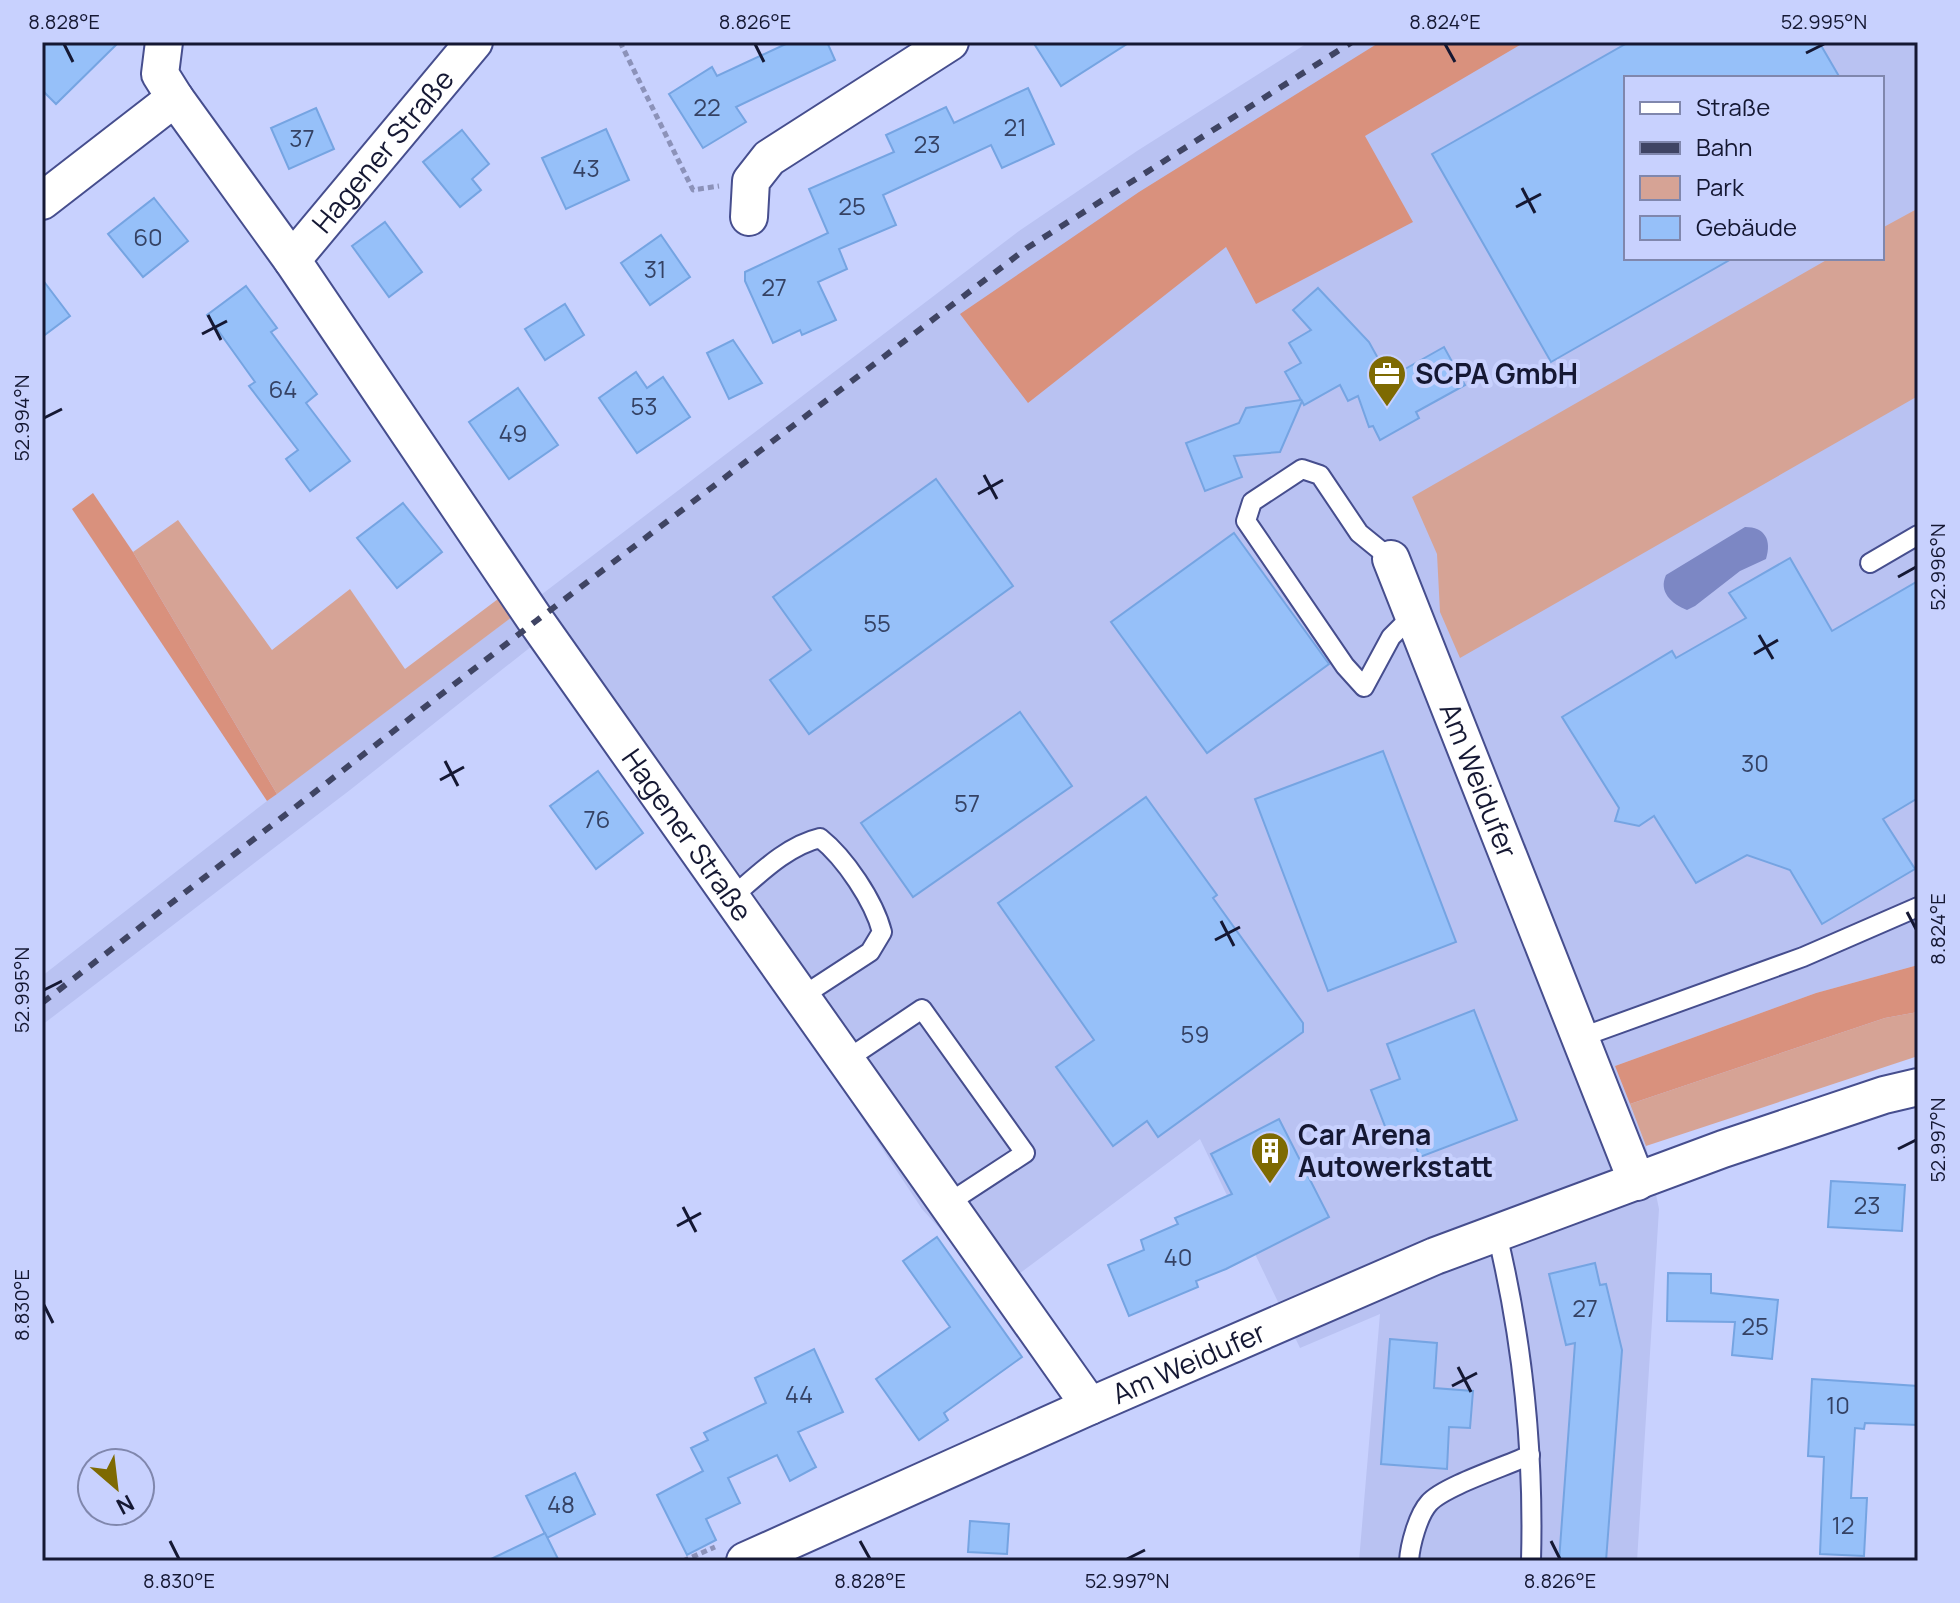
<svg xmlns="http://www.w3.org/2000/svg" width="1960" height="1603" font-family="Manrope,sans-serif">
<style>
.built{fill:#b9c2f2;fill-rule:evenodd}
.green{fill:#d6a395}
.forest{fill:#d9917d}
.water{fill:#7c87c4}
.building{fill:#96c0f9;stroke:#75a4e2;stroke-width:2}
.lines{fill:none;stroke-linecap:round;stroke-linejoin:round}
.lane-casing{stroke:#464e8e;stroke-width:22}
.street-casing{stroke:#464e8e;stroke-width:40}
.path{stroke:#8c92b9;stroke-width:5;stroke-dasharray:6 4;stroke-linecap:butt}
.lane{stroke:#fff;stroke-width:18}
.street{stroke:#fff;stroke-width:36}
.rail{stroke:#3f4463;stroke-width:6;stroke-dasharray:10 10;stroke-linecap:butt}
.ticks{fill:none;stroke:#151833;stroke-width:3}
.labels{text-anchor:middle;stroke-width:8;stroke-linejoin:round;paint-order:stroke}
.number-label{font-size:24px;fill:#354264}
.street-label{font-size:28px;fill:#151833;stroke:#c8d1fe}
.poi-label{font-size:28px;font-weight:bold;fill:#151833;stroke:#c8d1fe;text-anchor:start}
.neatline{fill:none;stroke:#151833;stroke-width:3}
.ticks-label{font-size:20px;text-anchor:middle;fill:#151833}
</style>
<rect width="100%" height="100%" fill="#c8d1fe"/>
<!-- built -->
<path class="built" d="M1309,42H1918V965L1816,993L1615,1066L1646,1146L1659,1209L1637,1561H1359L1380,1314L1300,1348L1200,1139L996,1291L922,1209L680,843L537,642L350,790L42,1025V976L267,801L533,601L1019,231L1137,151ZM1626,78H1882V258H1626Z"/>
<!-- green -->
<g class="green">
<polygon points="1915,210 1918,216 1918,396 1460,658 1440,612 1437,554 1412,497 1830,258 1882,258 1882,228"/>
<polygon points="178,520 272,650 350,589 405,669 498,599 512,617 277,794 133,552"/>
<polygon points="1918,1012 1918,1056 1646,1146 1630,1104 1885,1018"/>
</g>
<!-- forest -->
<g class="forest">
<polygon points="1380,42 1525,42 1365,136 1413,222 1256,304 1226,247 1028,403 960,314 1139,192"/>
<polygon points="93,493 133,552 277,794 267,801 72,509"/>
<polygon points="1918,965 1918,1012 1885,1018 1630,1104 1615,1066 1816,993"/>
</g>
<!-- water -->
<path class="water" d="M1745,527C1765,527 1772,540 1766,559L1740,571L1695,606L1687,610C1672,604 1658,592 1666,575Z"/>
<!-- building -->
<g class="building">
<polygon points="42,42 119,42 56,104 42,90"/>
<polygon points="790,42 827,42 835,60 736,107 746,122 703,148 669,94 712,67 717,76"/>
<polygon points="1033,42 1130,42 1061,86"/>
<polygon points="1629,42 1819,42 1840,78 1626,78 1626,258 1733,258 1551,362 1432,154"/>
<polygon points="1028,88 1054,144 1002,168 991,145 883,195 896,225 839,249 847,269 818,282 836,320 802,335 800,330 773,343 745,281 745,272 828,233 809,189 894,152 886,135 946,107 954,123"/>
<polygon points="316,108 334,149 289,169 271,128"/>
<polygon points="606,129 629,180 566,209 542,158"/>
<polygon points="462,130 489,164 472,179 481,190 460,207 423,162"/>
<polygon points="154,198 188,241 143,277 108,234"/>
<polygon points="385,222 422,272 389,297 352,246"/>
<polygon points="661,235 690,277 650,305 621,263"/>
<polygon points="42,279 70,316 42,337"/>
<polygon points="246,286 277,328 271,332 317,394 306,403 350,461 310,491 286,459 298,450 249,386 255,382 207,315"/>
<polygon points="1318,288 1369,342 1385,371 1401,362 1405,369 1444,347 1465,385 1416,412 1419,418 1380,440 1373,426 1369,427 1358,396 1348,401 1340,385 1304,405 1302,401 1280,452 1234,456 1242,477 1205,491 1186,443 1239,423 1246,408 1301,400 1285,372 1301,363 1289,343 1311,330 1293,310"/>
<polygon points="565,304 584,335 545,360 525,329"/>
<polygon points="733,340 762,383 729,399 707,353"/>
<polygon points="636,372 647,388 663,377 690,417 637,453 599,398"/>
<polygon points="518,388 558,445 509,479 469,422"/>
<polygon points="936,479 1013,586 809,734 770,680 811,650 773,597"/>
<polygon points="403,503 442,552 397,588 357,538"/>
<polygon points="1234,533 1329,664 1207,753 1111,622"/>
<polygon points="1790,558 1832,631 1918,581 1918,798 1883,819 1915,869 1822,924 1790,870 1747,855 1696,883 1654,816 1639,826 1615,821 1619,808 1562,717 1672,651 1676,658 1746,618 1729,593"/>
<polygon points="1020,712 1072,786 913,897 861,823"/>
<polygon points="1383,751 1456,942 1328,991 1255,799"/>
<polygon points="598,771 643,833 596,869 550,806"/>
<polygon points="1146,797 1217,895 1213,898 1303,1023 1303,1032 1158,1137 1147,1121 1113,1146 1056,1067 1094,1040 998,903"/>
<polygon points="1474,1010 1517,1120 1420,1157 1413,1139 1393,1147 1371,1090 1400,1079 1387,1044"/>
<polygon points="1279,1119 1329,1217 1226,1269 1196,1281 1198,1287 1129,1316 1108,1265 1144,1250 1141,1240 1178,1224 1175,1218 1232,1194 1211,1154"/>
<polygon points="1831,1181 1905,1185 1902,1231 1828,1227"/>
<polygon points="937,1237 1022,1357 944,1413 948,1420 919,1440 876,1379 950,1327 903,1261"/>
<polygon points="1595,1263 1600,1285 1606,1284 1622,1350 1606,1561 1559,1561 1575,1343 1566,1345 1549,1274"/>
<polygon points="1668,1273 1711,1274 1711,1293 1778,1300 1772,1359 1732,1355 1735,1322 1667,1321"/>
<polygon points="1390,1339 1437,1343 1434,1388 1473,1391 1470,1428 1449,1427 1447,1469 1381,1464"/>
<polygon points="814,1349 843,1412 798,1432 816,1467 790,1481 777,1455 728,1478 740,1503 706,1519 716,1540 687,1555 657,1495 703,1471 691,1448 708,1440 704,1433 766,1403 755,1378"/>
<polygon points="1812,1379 1918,1386 1918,1425 1865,1423 1864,1429 1855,1428 1851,1498 1867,1498 1864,1556 1820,1554 1824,1457 1808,1456"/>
<polygon points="575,1473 595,1514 547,1538 526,1496"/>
<polygon points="970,1521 1009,1524 1007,1554 968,1552"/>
<polygon points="545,1533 559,1561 487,1561"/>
</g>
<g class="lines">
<defs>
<g id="lane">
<polyline points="1391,559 1359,533 1320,475 1302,469 1252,502 1246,521 1345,666 1364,687 1391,637 1413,615"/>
<polyline points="1870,563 1918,535"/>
<path d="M731,898C757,876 786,846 820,838C845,858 874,901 882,932L870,952L801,997"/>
<polyline points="1579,1038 1803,957 1918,907"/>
<polyline points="846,1060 922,1009 1025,1153 947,1204"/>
<path d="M1497,1234C1523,1342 1534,1450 1531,1561"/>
<path d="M1409,1561C1410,1545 1418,1515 1429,1503C1444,1486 1507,1466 1530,1455"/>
</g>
<g id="street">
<path id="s1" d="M164,42L160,74L175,98L292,260L536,621L1090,1406"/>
<polyline points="42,201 175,98"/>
<polyline points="749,217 751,181 769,158 950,42"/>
<path id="s2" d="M292,260L474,42"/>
<path id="s3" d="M1391,559L1637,1182"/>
<path id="s4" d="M745,1561L1090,1406L1435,1256L1723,1149L1884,1095L1918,1087"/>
</g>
</defs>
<!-- lane casing -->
<use href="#lane" class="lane-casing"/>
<!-- street casing -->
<use href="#street" class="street-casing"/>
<!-- path -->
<g class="path">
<polyline points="620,42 693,190 719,186"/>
<polyline points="683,1561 715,1547"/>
</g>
<!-- lane -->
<use href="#lane" class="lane"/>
<!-- street -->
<use href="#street" class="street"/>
<!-- rail -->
<polyline class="rail" points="42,1003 536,621 1027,248 1352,42"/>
</g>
<!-- ticks -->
<path class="ticks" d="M64,44L73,62M755,44L764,62M1445,44L1455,62M1806,53L1824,44M1522,188L1535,213M1516,207L1541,194M208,315L221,340M202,334L227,321M44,418L62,409M984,475L997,499M978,494L1003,480M1898,577L1916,567M1759,635L1773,659M1754,654L1778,640M445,761L458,786M440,780L464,767M1907,912L1916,929M1221,921L1234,946M1215,940L1240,927M44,990L62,981M1898,1149L1916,1140M683,1207L696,1232M677,1226L701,1213M44,1305L53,1323M1458,1367L1471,1392M1452,1386L1477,1373M170,1541L179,1559M860,1541L870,1559M1551,1541L1560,1559M1127,1559L1145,1550"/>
<!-- icons -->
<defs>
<symbol id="office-pin" viewBox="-11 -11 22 30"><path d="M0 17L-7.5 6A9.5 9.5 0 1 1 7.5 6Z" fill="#7e6a02" stroke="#c8d1fe"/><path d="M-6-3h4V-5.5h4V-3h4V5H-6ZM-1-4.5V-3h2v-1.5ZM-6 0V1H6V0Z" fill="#fff"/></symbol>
<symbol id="building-pin" viewBox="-11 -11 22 30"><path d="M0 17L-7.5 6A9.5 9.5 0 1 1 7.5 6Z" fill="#7e6a02" stroke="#c8d1fe"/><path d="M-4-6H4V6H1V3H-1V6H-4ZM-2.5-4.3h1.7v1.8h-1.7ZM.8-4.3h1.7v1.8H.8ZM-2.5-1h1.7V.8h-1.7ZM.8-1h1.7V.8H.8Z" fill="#fff"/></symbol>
</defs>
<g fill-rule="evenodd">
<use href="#office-pin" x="1365" y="352" width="44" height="60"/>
<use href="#building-pin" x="1248" y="1129" width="44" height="60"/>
</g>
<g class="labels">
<!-- number labels -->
<g class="number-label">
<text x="707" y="116">22</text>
<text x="1015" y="136">21</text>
<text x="302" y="147">37</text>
<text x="927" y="153">23</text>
<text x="586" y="177">43</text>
<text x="852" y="215">25</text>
<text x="148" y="246">60</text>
<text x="655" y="278">31</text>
<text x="774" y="296">27</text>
<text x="283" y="398">64</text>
<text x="644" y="415">53</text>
<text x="513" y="442">49</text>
<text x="877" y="632">55</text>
<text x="1755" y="772">30</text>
<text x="967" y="812">57</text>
<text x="597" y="828">76</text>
<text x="1195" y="1043">59</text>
<text x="1867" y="1214">23</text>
<text x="1178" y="1266">40</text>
<text x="1585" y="1317">27</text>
<text x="1755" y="1335">25</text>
<text x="799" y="1403">44</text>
<text x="1838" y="1414">10</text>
<text x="561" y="1513">48</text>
<text x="1843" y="1534">12</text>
</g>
<!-- street labels -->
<g class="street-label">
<text dy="10" stroke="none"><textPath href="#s2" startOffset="142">Hagener Straße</textPath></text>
<text dy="10" stroke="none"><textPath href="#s3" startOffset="238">Am Weidufer</textPath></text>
<text dy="10" stroke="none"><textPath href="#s1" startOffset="958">Hagener Straße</textPath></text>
<text dy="10" stroke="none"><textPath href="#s4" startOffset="486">Am Weidufer</textPath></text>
</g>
<!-- poi labels -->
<g class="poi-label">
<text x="1415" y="384">SCPA GmbH</text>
<text x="1298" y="1145">Car Arena<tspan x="1298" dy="32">Autowerkstatt</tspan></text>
</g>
</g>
<!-- border -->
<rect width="1960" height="1603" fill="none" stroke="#c8d1fe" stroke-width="88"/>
<!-- legend -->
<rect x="1624" y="76" width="260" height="184" fill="#c8d1fe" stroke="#8087ad" stroke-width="2"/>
<rect x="1640" y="102" width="40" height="12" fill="#ffffff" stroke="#8087ad" stroke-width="2"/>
<text x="1696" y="116" font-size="24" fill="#151833">Straße</text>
<rect x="1640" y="142" width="40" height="12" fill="#3f4463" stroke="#8087ad" stroke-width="2"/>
<text x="1696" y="156" font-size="24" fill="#151833">Bahn</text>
<rect x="1640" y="176" width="40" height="24" fill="#d6a395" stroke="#8087ad" stroke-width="2"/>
<text x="1696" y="196" font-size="24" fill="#151833">Park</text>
<rect x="1640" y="216" width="40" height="24" fill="#96c0f9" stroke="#8087ad" stroke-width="2"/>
<text x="1696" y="236" font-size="24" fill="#151833">Gebäude</text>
<!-- north arrow -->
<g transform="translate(116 1487) rotate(152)"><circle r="38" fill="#c8d1fe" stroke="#8087ad" stroke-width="2"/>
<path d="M0-6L14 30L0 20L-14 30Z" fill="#7e6a02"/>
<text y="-12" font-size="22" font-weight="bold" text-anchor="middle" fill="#151833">N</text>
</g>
<rect x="44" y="44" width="1872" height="1515" class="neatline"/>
<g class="ticks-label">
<text x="64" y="29">8.828°E</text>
<text x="755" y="29">8.826°E</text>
<text x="1445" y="29">8.824°E</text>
<text x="1824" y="29">52.995°N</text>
<text transform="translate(22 418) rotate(-90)" y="7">52.994°N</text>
<text transform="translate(1938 567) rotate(-90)" y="7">52.996°N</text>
<text transform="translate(1938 929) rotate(-90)" y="7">8.824°E</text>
<text transform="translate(22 990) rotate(-90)" y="7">52.995°N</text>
<text transform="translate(1938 1140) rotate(-90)" y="7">52.997°N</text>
<text transform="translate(22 1305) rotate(-90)" y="7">8.830°E</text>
<text x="179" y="1588">8.830°E</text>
<text x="870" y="1588">8.828°E</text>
<text x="1127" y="1588">52.997°N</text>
<text x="1560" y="1588">8.826°E</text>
</g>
</svg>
